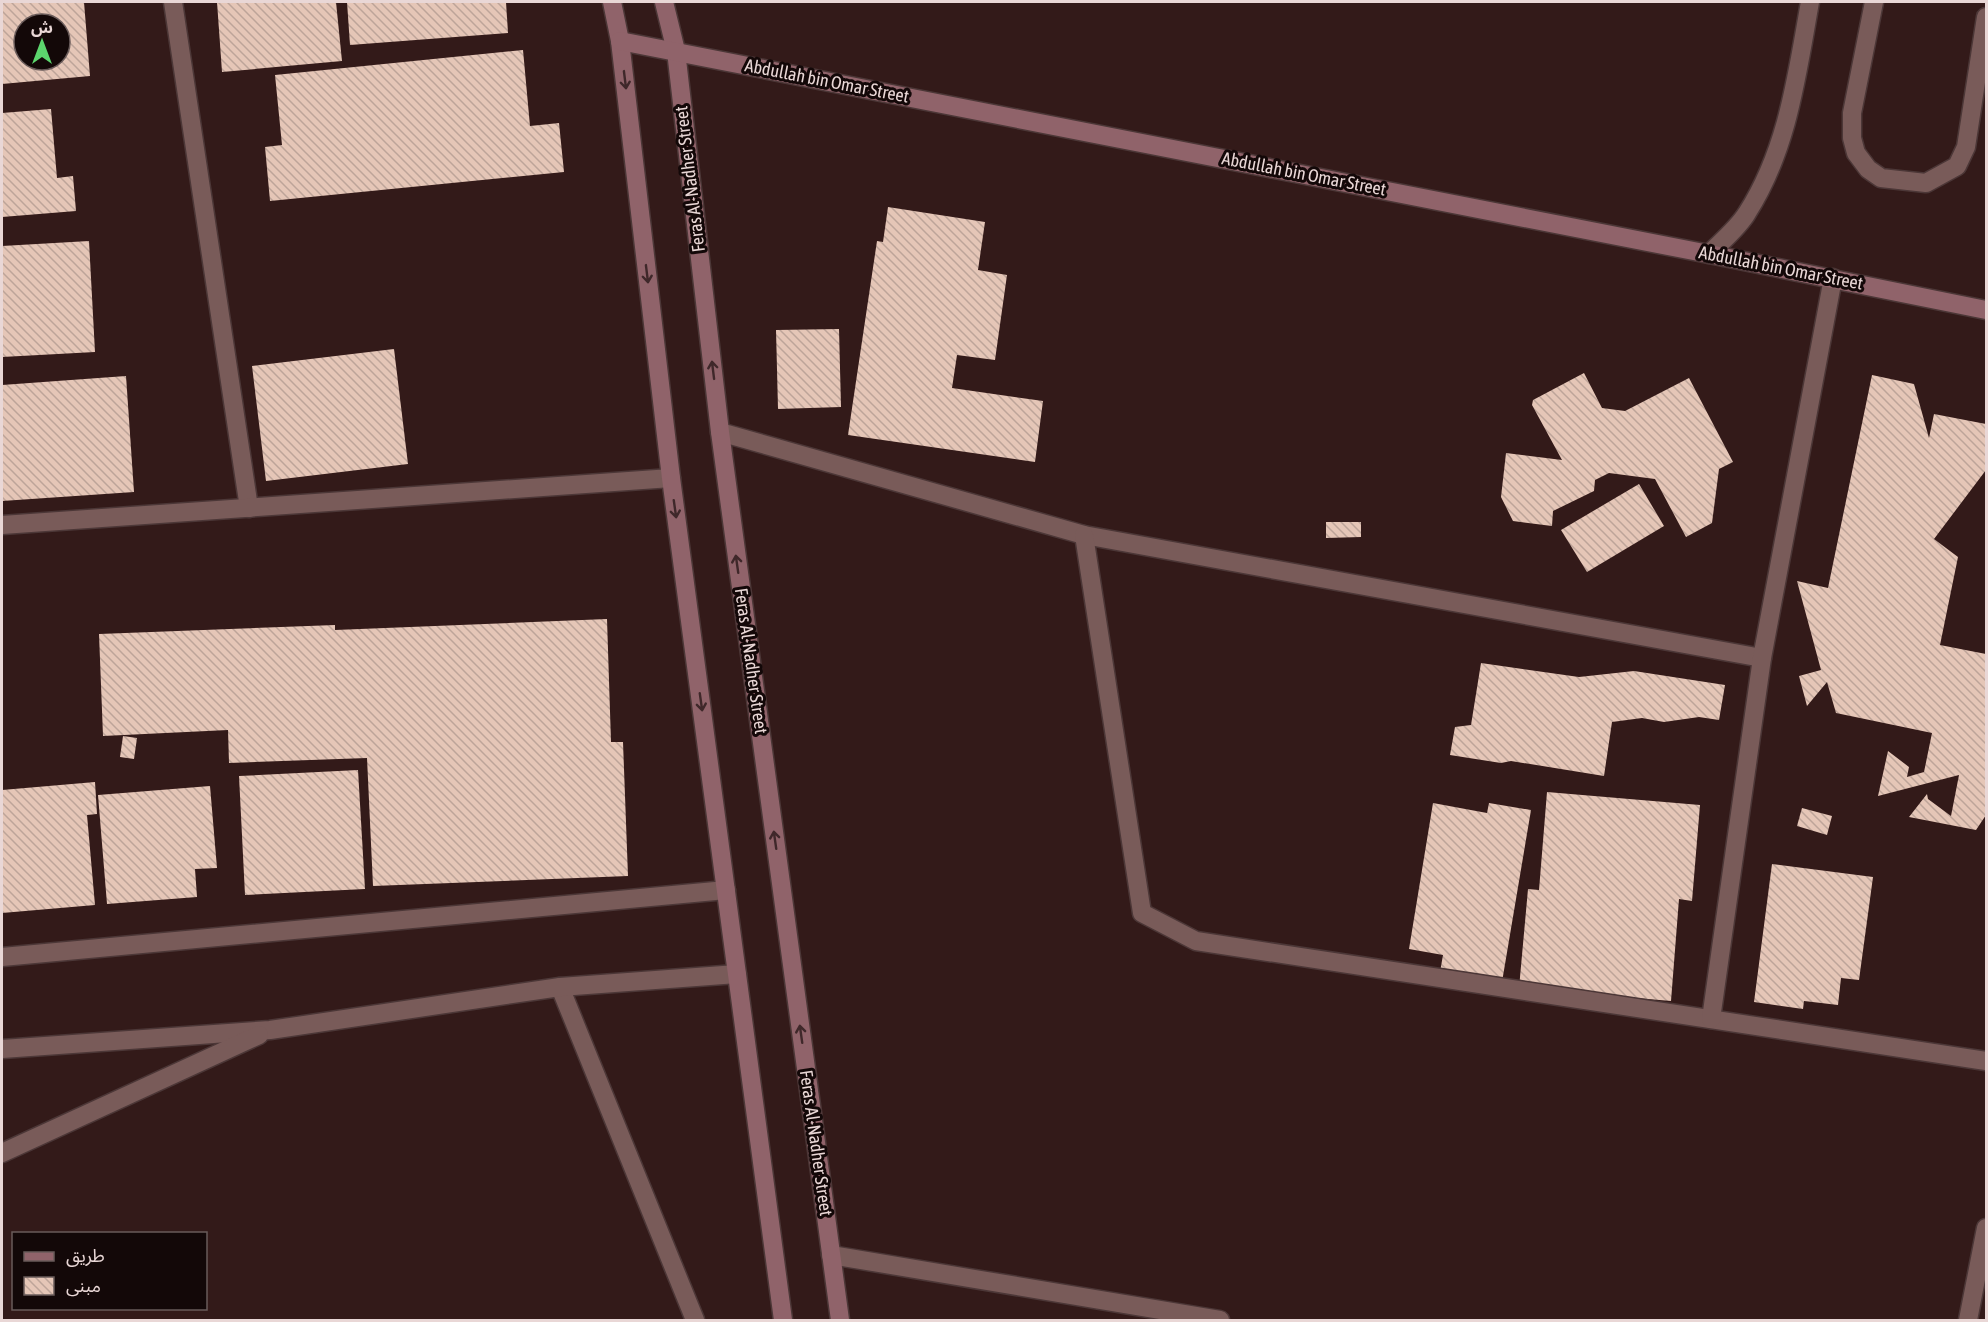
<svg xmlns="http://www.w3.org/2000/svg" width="1988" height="1322" font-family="'Asap Condensed','Noto Sans Arabic',sans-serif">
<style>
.building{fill:url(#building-back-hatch);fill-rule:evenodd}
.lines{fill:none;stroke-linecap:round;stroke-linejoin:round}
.lane-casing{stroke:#4c3737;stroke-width:21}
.street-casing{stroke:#4c3737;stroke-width:21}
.secondary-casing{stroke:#4c3737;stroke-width:21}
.lane{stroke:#795b59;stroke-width:18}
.street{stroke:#795b59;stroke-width:18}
.secondary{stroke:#90636a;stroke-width:18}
.oneway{stroke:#3f282a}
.labels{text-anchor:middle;stroke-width:6;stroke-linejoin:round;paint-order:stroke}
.street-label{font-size:18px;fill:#e9d7d6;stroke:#130808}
</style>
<defs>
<pattern id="building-back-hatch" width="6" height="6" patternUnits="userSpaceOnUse" patternTransform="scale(1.5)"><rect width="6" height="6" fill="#e5c6b7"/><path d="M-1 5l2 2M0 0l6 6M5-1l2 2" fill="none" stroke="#bda499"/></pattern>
</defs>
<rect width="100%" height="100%" fill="#331a19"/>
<!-- building -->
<g class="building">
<path d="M2,2H84L90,76L2,84ZM24,24H60V60H24Z"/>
<polygon points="217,2 336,2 342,61 222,72"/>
<polygon points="347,2 506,2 508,33 350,45"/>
<polygon points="523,50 530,126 559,123 564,172 270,201 265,147 282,145 275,75"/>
<polygon points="51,109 57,178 73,176 76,211 2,217 2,113"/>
<polygon points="888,207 985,222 978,270 1007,275 995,360 957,355 952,388 1043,401 1035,462 848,435 877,241 883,242"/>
<polygon points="89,241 95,352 2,357 2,246"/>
<polygon points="839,329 841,407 778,409 776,330"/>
<polygon points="394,349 408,464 266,481 252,366"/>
<polygon points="1584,373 1602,408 1625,411 1689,378 1733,462 1719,469 1712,523 1686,537 1655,479 1609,473 1595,480 1594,491 1553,511 1552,526 1513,521 1501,497 1506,453 1562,460 1532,405 1533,400"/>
<polygon points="1872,375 1914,384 1929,438 1934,414 1986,424 1986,470 1934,539 1958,557 1940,645 1986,654 1986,815 1976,830 1909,817 1927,794 1928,799 1951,816 1959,775 1878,796 1888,751 1909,767 1907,777 1924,772 1932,733 1836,713 1827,682 1807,706 1799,676 1821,670 1797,581 1828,588"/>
<polygon points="126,376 134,492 2,501 2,385"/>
<polygon points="1639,484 1664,526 1587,572 1561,530"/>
<polygon points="1326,522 1361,522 1361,537 1326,538"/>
<polygon points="607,619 611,742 623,742 628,876 373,886 367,758 229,763 228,730 103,736 99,634 335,625 335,630"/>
<polygon points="1481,663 1579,677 1634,671 1725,685 1719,720 1699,717 1664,722 1642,718 1612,722 1604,776 1511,761 1501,763 1450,755 1455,727 1471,725"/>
<polygon points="123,736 137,738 134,759 120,757"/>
<polygon points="358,770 365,889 245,895 239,776"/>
<polygon points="95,782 97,814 87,815 95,905 2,913 2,790"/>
<polygon points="210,786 217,868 195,869 197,897 107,904 98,795"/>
<polygon points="1547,792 1700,805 1692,901 1679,899 1671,1001 1519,988 1528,889 1539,890"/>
<polygon points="1433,803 1487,813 1489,803 1531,810 1502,982 1440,972 1443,955 1409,949"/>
<polygon points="1802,808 1832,816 1827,835 1797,826"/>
<polygon points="1772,864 1873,877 1859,980 1841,978 1838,1005 1804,1001 1803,1009 1754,1002"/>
</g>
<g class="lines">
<defs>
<g id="lane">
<polyline points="1874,2 1852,113 1852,138 1856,153 1868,169 1881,178 1926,183 1957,166 1966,147 1986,17"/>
<path d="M1709,254C1722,241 1738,228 1747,213C1788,149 1797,74 1810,2"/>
</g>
<g id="street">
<polyline points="173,2 249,508"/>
<polyline points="720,432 1084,535 1762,658"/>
<polyline points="2,525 671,478"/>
<polyline points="1084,535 1142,913 1196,941 1986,1061"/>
<polyline points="2,957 726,890"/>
<polyline points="560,987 695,1320"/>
<polyline points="1711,1019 1762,658 1833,278"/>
<polyline points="2,1049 270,1030 560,987 737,974"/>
<polyline points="2,1153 259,1035"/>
<polyline points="831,1255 1220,1320"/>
<polyline points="1968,1320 1986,1228"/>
</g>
<g id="secondary">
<polyline points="612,2 620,41 671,478 783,1320"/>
<polyline points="664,2 676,51 720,432 840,1320"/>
<polyline points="620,41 1709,254 1986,310"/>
</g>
</defs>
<!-- lane casing -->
<use href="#lane" class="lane-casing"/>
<!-- street casing -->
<use href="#street" class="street-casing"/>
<!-- secondary casing -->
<use href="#secondary" class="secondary-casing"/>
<!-- lane -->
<use href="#lane" class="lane"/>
<!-- street -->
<use href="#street" class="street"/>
<!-- secondary -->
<use href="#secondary" class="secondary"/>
</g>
<!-- one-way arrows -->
<defs><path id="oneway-shaft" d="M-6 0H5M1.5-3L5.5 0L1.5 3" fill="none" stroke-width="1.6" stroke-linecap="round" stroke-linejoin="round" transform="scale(1.5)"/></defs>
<g class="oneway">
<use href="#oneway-shaft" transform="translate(625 80) rotate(83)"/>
<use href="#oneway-shaft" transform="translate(647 274) rotate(83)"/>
<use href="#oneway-shaft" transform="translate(713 370) rotate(-97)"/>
<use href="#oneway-shaft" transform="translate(675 509) rotate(82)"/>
<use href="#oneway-shaft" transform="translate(737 564) rotate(-98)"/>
<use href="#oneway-shaft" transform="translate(701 702) rotate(82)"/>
<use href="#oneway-shaft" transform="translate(775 840) rotate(-98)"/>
<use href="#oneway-shaft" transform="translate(801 1034) rotate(-98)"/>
</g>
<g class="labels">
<!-- street labels -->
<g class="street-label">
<text transform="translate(827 81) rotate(11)" y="6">Abdullah bin Omar Street</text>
<text transform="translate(1304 174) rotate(11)" y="6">Abdullah bin Omar Street</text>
<text transform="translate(690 179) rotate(-97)" y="6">Feras Al-Nadher Street</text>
<text transform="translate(1781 268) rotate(11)" y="6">Abdullah bin Omar Street</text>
<text transform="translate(751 661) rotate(82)" y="6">Feras Al-Nadher Street</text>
<text transform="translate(816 1143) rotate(82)" y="6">Feras Al-Nadher Street</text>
</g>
</g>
<!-- border -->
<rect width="1988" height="1322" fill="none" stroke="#e9d7d6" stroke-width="6"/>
<!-- legend -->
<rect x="12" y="1232" width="195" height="78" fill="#130808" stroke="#695b5a" stroke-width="1.5"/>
<rect x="24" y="1252" width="30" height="9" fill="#90636a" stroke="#695b5a" stroke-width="1.5"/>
<text x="66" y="1262" font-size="18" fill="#e9d7d6">طريق</text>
<rect x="24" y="1277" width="30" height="18" fill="url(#building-back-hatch)" stroke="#695b5a" stroke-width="1.5"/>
<text x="66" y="1292" font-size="18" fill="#e9d7d6">مبنى</text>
<!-- north arrow -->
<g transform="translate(42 42)"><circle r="28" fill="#130808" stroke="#695b5a" stroke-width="1.5"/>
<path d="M0-4.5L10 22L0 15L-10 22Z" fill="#5cd56d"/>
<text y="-9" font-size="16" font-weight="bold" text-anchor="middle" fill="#e9d7d6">ش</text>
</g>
</svg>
